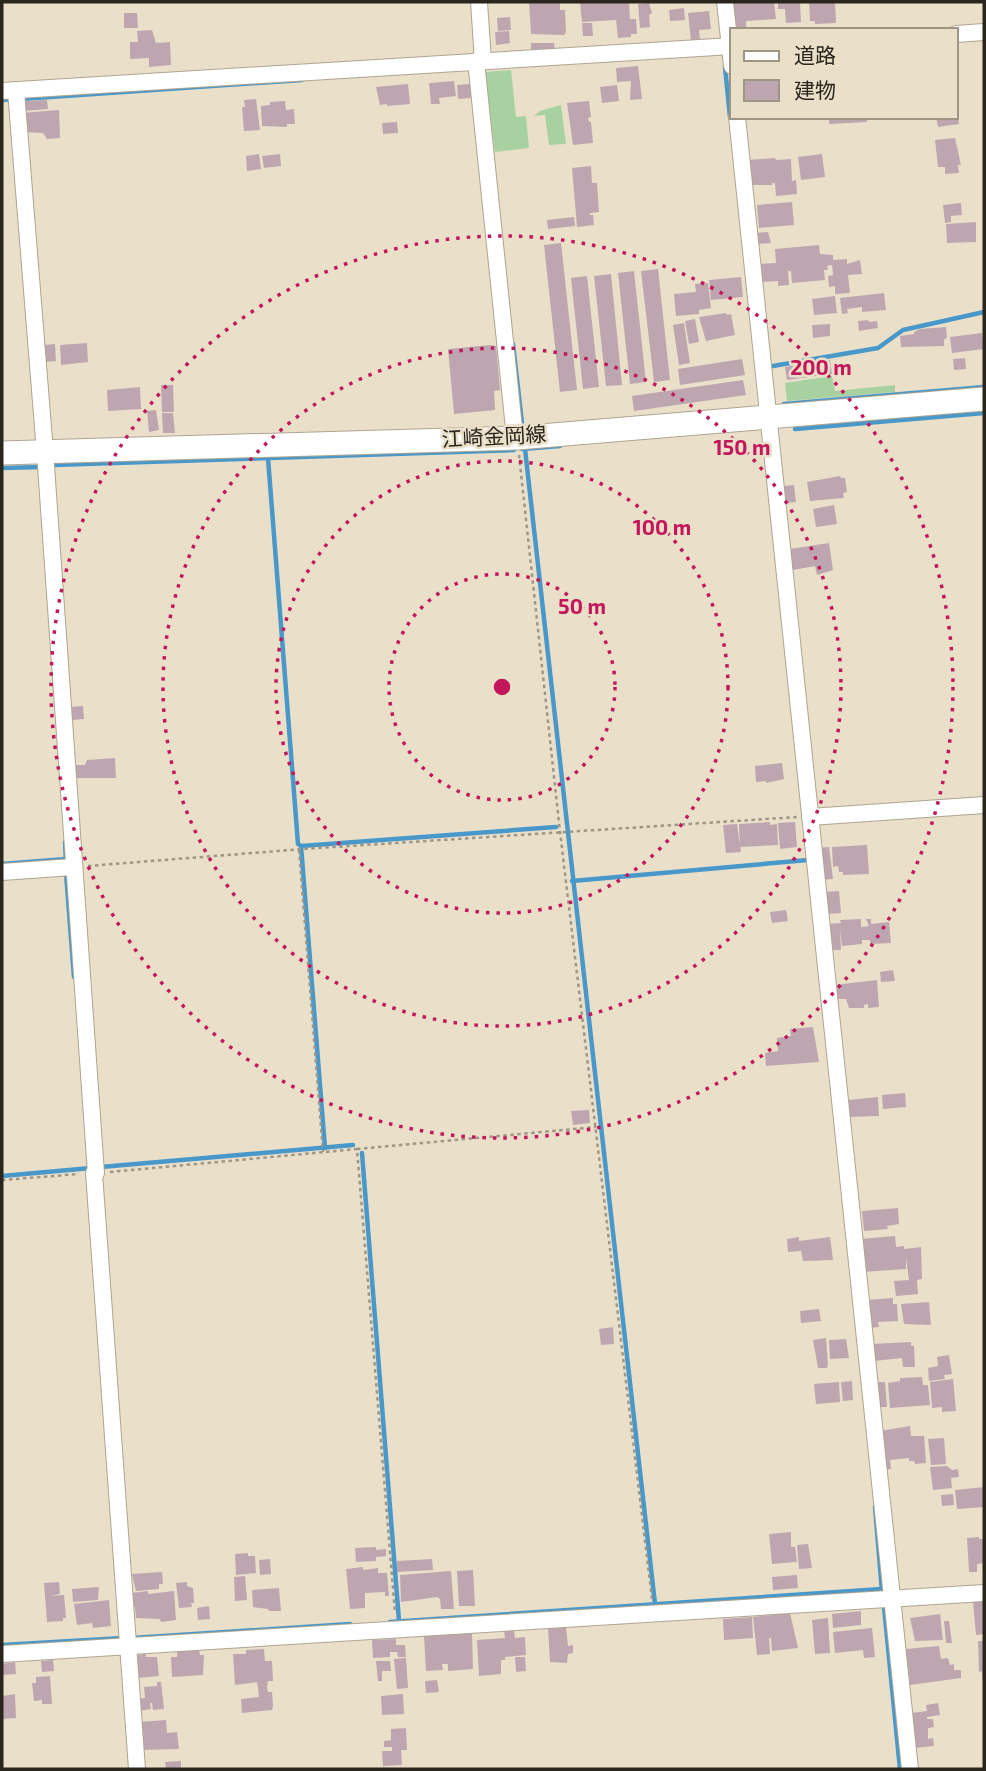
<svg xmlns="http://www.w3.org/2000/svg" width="986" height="1771" font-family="'Exo 2','Noto Sans JP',sans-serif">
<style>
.green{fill:#a8d1a1}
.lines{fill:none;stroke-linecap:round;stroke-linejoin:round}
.stream{stroke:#4998ca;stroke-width:4.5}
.building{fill:#bea6b0}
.minor-casing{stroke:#aea590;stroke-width:18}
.secondary-casing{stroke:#aea590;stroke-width:25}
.path{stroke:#9e9686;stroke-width:2.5;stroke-dasharray:3.5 3.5;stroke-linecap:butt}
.minor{stroke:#fff;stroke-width:16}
.secondary{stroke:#fff;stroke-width:23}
.ring{fill:none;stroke:#c2185b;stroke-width:3.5;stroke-dasharray:3.5 7}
.labels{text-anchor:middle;stroke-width:5;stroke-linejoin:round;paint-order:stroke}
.street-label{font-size:21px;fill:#2a261e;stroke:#eae0ca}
.centre{fill:#c2185b;stroke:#eae0ca;stroke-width:3.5}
.ring-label{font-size:21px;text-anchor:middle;font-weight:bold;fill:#c2185b;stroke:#eae0ca;stroke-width:5;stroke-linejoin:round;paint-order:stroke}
</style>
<rect width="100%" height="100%" fill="#eae0ca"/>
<!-- green -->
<g class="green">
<polygon points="511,70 516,117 526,116 529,148 495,152 485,72"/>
<polygon points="561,105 566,144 549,145 545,115 534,116 540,111"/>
<polygon points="832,376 835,391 895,385 895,392 787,401 785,383"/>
</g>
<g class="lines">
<!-- stream -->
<g class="stream">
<polyline points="725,67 730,117"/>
<polyline points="21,99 302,80"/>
<polyline points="2,100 13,99"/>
<polyline points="513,344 522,423"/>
<polyline points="773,366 878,348 903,330 984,312"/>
<polyline points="784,404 984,387"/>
<polyline points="795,429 984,413"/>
<polyline points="522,449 560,446"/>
<path d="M525,449C565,834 614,1219 655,1604"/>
<polyline points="268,458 298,844 301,846 556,827"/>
<polyline points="53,465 514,450"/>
<polyline points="2,468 42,467"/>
<polyline points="65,842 66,862"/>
<polyline points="301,846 325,1148"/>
<polyline points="2,864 66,859"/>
<polyline points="66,873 74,977"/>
<polyline points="572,881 808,860"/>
<polyline points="362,1153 399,1621"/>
<polyline points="101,1167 353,1145"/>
<polyline points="2,1176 91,1168"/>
<polyline points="875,1507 882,1591"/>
<polyline points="884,1607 900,1769"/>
<polyline points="390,1622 882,1589"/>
<polyline points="132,1638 350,1624"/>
<polyline points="2,1645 123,1638"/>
</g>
</g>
<!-- building -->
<g class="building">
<polygon points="529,2 560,2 560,10 565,10 566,32 564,35 531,34"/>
<polygon points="580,2 629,2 630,19 636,19 637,34 631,34 631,37 618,38 616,20 582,22"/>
<polygon points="730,2 774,2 776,19 746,21 746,28 733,29"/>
<polygon points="784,2 800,2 801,22 786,23 785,9 778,9 778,3"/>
<polygon points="809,2 835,2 836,23 815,24 815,21 810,21"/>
<polygon points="649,3 652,13 649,15 650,27 640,28 638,4"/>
<polygon points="684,8 685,20 670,21 669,10"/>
<polygon points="709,11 711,29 699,30 700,40 691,41 688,13"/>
<polygon points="124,13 137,13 138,28 124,28"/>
<polygon points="510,17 511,30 498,31 497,18"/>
<polygon points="582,23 592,23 593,36 583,36"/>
<polygon points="152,30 156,43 170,42 171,65 149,67 149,58 130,59 130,42 138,42 137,31"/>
<polygon points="509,31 510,43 496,45 495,32"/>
<polygon points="531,43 554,43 555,51 531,52"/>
<polygon points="638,66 642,99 630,100 631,81 617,82 616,68"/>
<polygon points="454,81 456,96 439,98 440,104 431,104 429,83"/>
<polygon points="408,84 410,104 387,106 387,104 380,105 376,87"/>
<polygon points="470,84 471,98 458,99 457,85"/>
<polygon points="617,85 619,101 602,103 600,87"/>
<polygon points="256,99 260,130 244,131 242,107 245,107 244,100"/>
<polygon points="47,100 48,109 24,111 23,101"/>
<polygon points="285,101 286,110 294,109 295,124 287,124 287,127 262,126 261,106 270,105 270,102"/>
<polygon points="589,101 591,117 588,118 589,122 591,122 593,143 573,145 567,103"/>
<polygon points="59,110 60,138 47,139 43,133 24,132 22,113"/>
<polygon points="829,117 866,117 867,122 829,124"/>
<polygon points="936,117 958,117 959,124 938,127"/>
<polygon points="397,122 398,133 383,134 382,123"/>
<polygon points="955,138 961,165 958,165 959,173 945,174 945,167 938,167 935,140"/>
<polygon points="259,154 261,169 247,171 246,156"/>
<polygon points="280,154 281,166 264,168 262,156"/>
<polygon points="822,154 825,177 801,180 798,157"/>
<polygon points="775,158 776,160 791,159 792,181 796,180 797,194 776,196 775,183 772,183 772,185 750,185 748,160"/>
<polygon points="591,166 592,183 597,183 599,212 590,213 590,215 593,215 594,225 577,227 572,168"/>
<polygon points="792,202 794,225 759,228 757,205"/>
<polygon points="961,203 962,215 951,216 951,222 945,223 943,205"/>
<polygon points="574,217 575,226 548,229 547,220"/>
<polygon points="976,222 976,242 947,243 946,224"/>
<polygon points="768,232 771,243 757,244 756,233"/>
<polygon points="561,243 577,390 560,392 544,245"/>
<polygon points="819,245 820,254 833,255 833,260 847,259 847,264 860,260 862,274 848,275 850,293 835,294 835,286 829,287 828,276 833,275 832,265 827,266 828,270 824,270 825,280 792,283 791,271 788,271 789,285 778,286 778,281 760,282 758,264 776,263 775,249"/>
<polygon points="658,269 670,380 654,382 641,271"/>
<polygon points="634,271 646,382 630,384 618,273"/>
<polygon points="611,274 622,385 606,386 594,276"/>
<polygon points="587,276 599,387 583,389 571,278"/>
<polygon points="741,277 743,297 711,300 709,280"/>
<polygon points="708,283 711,308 699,310 699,314 676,316 674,294 696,292 695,284"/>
<polygon points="884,293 886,310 862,312 862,307 847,309 848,313 842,314 840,298"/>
<polygon points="835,296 837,313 814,315 812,299"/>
<polygon points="726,313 727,315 731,314 735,335 706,341 699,317"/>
<polygon points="695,319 699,342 689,344 685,321"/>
<polygon points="868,320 869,322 877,321 878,328 859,331 858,321"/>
<polygon points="684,323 690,363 679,365 673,325"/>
<polygon points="830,324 830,336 813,338 812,325"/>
<polygon points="946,327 947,337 944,340 944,346 901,347 900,336 914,334 914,332 920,329"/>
<polygon points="982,333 984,349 952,353 950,337"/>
<polygon points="87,343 88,362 61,365 60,345"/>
<polygon points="55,344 56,361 44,362 43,345"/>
<polygon points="490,345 496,346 500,390 494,391 495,410 454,414 448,349"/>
<polygon points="965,358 966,369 954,370 953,359"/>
<polygon points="742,359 745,375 680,385 678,369"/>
<polygon points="830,360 832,374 787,380 785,367"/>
<polygon points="743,380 746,395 634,411 632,396"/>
<polygon points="161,385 173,385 174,412 162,412"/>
<polygon points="140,387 141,409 108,411 107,390"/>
<polygon points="156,410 159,430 149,432 147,411"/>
<polygon points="162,413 173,413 175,433 163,433"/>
<polygon points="840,476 841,478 845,478 847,492 843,493 844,498 810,501 807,482"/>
<polygon points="794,485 796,502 785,503 784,486"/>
<polygon points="834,505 837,524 816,527 813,509"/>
<polygon points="829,543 833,570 817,575 815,566 793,570 790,549"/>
<polygon points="83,706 84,719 72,720 70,707"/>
<polygon points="115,758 116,778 76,778 75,765 85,765 87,760"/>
<polygon points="782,763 784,779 766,783 766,781 756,782 755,766"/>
<polygon points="770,822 770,825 777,824 778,845 740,847 739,824"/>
<polygon points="795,822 797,847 780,849 778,823"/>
<polygon points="737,824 741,852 726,853 723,825"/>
<polygon points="867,845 869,874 843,875 843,872 839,872 838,866 833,867 832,847"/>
<polygon points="829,847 833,879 821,880 818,848"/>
<polygon points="839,891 841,913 825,914 823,892"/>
<polygon points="786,910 788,921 772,923 770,912"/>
<polygon points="861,919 861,927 869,926 866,919 871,919 871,924 889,922 891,943 870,944 870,940 862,940 862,944 842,946 840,929 841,950 829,950 827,924 841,923 840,920"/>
<polygon points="893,970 895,981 881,982 880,972"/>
<polygon points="877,980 879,1007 868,1008 868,1004 864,1005 864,1008 849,1008 846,999 835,999 834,985"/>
<polygon points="813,1027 819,1062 766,1066 765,1053 778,1051 777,1038 791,1036 790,1029"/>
<polygon points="905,1093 906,1107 883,1109 882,1095"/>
<polygon points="878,1097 879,1116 849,1117 848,1100"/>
<polygon points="589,1110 590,1123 573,1125 571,1111"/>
<polygon points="898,1208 899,1224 887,1226 888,1229 864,1231 862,1211"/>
<polygon points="895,1236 896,1247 904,1246 904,1249 921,1247 922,1279 917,1280 918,1294 896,1296 894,1281 909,1280 906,1258 906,1269 863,1272 860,1239"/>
<polygon points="799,1237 799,1241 830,1237 833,1260 803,1261 801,1251 788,1252 787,1239"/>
<polygon points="893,1298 893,1304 897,1304 898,1321 878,1322 879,1327 869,1328 867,1300"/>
<polygon points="929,1302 931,1325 904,1324 901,1304"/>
<polygon points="819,1309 821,1321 801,1323 800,1311"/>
<polygon points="613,1327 614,1344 601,1345 599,1329"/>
<polygon points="826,1338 828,1364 827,1368 818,1368 813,1340"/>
<polygon points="846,1339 849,1358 830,1359 829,1340"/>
<polygon points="911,1342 911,1346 914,1346 915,1367 903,1367 902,1358 874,1361 872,1344"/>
<polygon points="949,1355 952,1374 944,1375 945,1379 929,1381 928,1368 938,1366 937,1357"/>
<polygon points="922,1377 923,1385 928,1385 930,1405 890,1408 888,1383 900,1381 900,1378"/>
<polygon points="953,1379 956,1411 942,1412 942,1407 932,1408 930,1382"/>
<polygon points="852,1381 853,1400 843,1401 841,1382"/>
<polygon points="839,1382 840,1402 816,1404 814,1384"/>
<polygon points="875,1382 885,1382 887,1407 877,1407"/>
<polygon points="910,1426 911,1436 924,1436 926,1463 915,1464 914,1461 909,1461 909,1458 890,1460 891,1469 883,1470 880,1431"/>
<polygon points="944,1438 946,1464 931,1465 928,1439"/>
<polygon points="947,1466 952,1470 958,1469 959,1477 951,1478 952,1488 933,1490 930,1467"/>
<polygon points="984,1487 984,1507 957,1509 955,1490"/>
<polygon points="953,1494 954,1505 942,1506 941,1495"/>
<polygon points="791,1532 791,1547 795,1547 797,1562 772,1564 769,1534"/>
<polygon points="979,1537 979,1539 984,1539 984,1563 977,1564 977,1572 969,1572 967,1538"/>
<polygon points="808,1544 812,1568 799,1569 797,1545"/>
<polygon points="376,1547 376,1550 386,1549 386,1556 376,1557 376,1561 356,1562 355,1548"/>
<polygon points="248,1553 248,1556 255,1556 256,1573 236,1575 235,1554"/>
<polygon points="270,1559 271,1574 260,1575 259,1560"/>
<polygon points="432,1559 433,1570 397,1572 397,1561"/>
<polygon points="363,1567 363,1570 378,1568 378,1573 387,1573 389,1596 385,1596 385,1592 365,1593 365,1608 350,1609 346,1569"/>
<polygon points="473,1570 475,1606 459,1606 457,1571"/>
<polygon points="451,1571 454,1609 441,1609 440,1599 437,1597 401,1602 400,1575"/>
<polygon points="162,1572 163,1584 159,1584 159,1589 136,1591 132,1574"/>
<polygon points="797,1575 798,1588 773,1590 772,1577"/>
<polygon points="245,1576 247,1600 235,1601 234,1577"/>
<polygon points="59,1582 60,1594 51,1596 64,1595 66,1618 63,1618 63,1621 47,1622 44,1583"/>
<polygon points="187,1582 187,1586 193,1588 194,1603 191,1603 192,1607 179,1608 176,1583"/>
<polygon points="99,1587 98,1600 73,1602 72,1589"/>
<polygon points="279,1588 281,1611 269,1611 268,1609 253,1607 252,1590"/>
<polygon points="148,1591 148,1594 174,1591 176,1620 161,1622 160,1619 136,1618 135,1607 132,1607 131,1593"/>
<polygon points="109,1600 111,1626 93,1628 92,1623 77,1625 74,1604"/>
<polygon points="984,1601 984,1634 976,1635 973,1602"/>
<polygon points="209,1606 210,1619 198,1620 197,1608"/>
<polygon points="861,1611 861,1625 833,1628 832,1614"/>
<polygon points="790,1613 798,1648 772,1651 771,1638 769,1638 770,1654 757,1655 753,1617"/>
<polygon points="940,1614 943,1640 915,1641 910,1618"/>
<polygon points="752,1617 753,1638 724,1640 723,1619"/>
<polygon points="828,1618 830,1653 815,1654 812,1620"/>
<polygon points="944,1621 949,1621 952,1643 946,1643"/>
<polygon points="566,1627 568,1646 573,1645 573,1653 568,1654 567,1663 550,1662 548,1628"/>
<polygon points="872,1628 875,1657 864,1658 863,1650 835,1653 833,1632"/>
<polygon points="514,1629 515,1638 525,1637 526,1655 505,1657 505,1660 501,1660 501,1674 479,1676 477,1640 505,1638 504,1630"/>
<polygon points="472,1633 473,1669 448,1671 448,1664 442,1664 443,1670 426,1671 424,1636"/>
<polygon points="396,1639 396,1645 405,1645 406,1657 398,1657 397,1652 390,1652 390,1657 373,1658 372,1640"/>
<polygon points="978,1641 984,1641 984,1679 982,1679 982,1671 979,1672"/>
<polygon points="939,1646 941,1659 948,1658 950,1665 954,1664 954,1670 961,1670 961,1678 910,1685 906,1649"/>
<polygon points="199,1649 200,1655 204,1655 203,1675 172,1677 171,1657 177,1657 177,1651"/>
<polygon points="264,1649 265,1661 272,1661 273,1681 268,1681 267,1687 268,1692 272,1692 273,1706 272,1710 242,1713 241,1699 259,1697 258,1688 257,1682 235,1685 233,1654 246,1654 246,1650"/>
<polygon points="146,1654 146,1657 157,1657 159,1676 138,1678 137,1655"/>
<polygon points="515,1657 525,1657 526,1671 516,1672"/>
<polygon points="406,1658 408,1688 397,1689 394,1659"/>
<polygon points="53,1660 54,1671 42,1672 41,1661"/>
<polygon points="376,1661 390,1661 391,1671 382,1671 382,1681 378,1681"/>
<polygon points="15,1662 16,1674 2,1675 2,1664"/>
<polygon points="50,1676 52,1704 42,1704 42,1700 34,1701 32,1683 36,1683 36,1677"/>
<polygon points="437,1680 439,1692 426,1693 425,1681"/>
<polygon points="157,1682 161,1682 164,1709 153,1710 152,1703 150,1703 151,1709 139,1711 138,1699 145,1698 144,1687 157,1686"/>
<polygon points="15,1694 16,1718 2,1719 2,1696"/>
<polygon points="403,1694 404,1714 382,1715 381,1696"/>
<polygon points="938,1703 940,1715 927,1717 927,1719 933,1719 934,1727 928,1728 928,1739 933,1738 934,1746 915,1748 912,1713 927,1711 926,1705"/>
<polygon points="166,1720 167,1733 177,1732 179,1749 141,1750 139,1722"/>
<polygon points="406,1728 407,1750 401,1750 402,1765 383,1766 382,1751 392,1751 392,1747 384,1747 384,1741 391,1740 391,1729"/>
<polygon points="181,1761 181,1769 166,1769 165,1762"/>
</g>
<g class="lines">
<defs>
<g id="minor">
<polyline points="479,2 483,61"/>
<polyline points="725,2 732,66"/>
<polyline points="956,34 984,32"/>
<polyline points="476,61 515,438"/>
<polyline points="2,91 732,46"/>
<polyline points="16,91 45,452 96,1173"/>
<polyline points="737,117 910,1769"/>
<polyline points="810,817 984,805"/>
<polyline points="2,872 73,867"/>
<polyline points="94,1173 137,1769"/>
<polyline points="2,1654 984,1593"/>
</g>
<polyline id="secondary" points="2,453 517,438 984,399"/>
</defs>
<!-- minor casing -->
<use href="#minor" class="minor-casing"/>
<!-- secondary casing -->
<use href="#secondary" class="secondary-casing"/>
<!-- path -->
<g class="path">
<polyline points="519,455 560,832 652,1599"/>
<polyline points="299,850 323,1152"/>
<polyline points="88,866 303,849 797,817"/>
<polyline points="357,1149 596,1127"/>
<polyline points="110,1172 357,1149 395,1613"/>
<polyline points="2,1180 79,1174"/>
</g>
<!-- minor -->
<use href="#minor" class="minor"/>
<!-- secondary -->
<use href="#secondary" class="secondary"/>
</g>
<!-- distance rings -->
<g class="ring">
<circle cx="502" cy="687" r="113"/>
<circle cx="502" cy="687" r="226"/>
<circle cx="502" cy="687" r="339"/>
<circle cx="502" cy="687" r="451"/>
</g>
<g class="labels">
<!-- street labels -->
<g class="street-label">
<text transform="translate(494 437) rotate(-3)" y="7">江崎金岡線</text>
</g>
</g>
<circle cx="502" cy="687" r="10" class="centre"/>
<g class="ring-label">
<text x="821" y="375">200 m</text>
<text x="742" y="455">150 m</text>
<text x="662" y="535">100 m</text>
<text x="582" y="614">50 m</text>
</g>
<!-- border -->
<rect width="986" height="1771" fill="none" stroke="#2a261e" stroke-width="7"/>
<!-- legend -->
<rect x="730" y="28" width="228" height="91" fill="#eae0ca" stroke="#9d9685" stroke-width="2"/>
<rect x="744" y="51" width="35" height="10" fill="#ffffff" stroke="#9d9685" stroke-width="2"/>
<text x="794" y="63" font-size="21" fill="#2a261e">道路</text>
<rect x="744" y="80" width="35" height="21" fill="#bea6b0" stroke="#9d9685" stroke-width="2"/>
<text x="794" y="98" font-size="21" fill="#2a261e">建物</text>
</svg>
